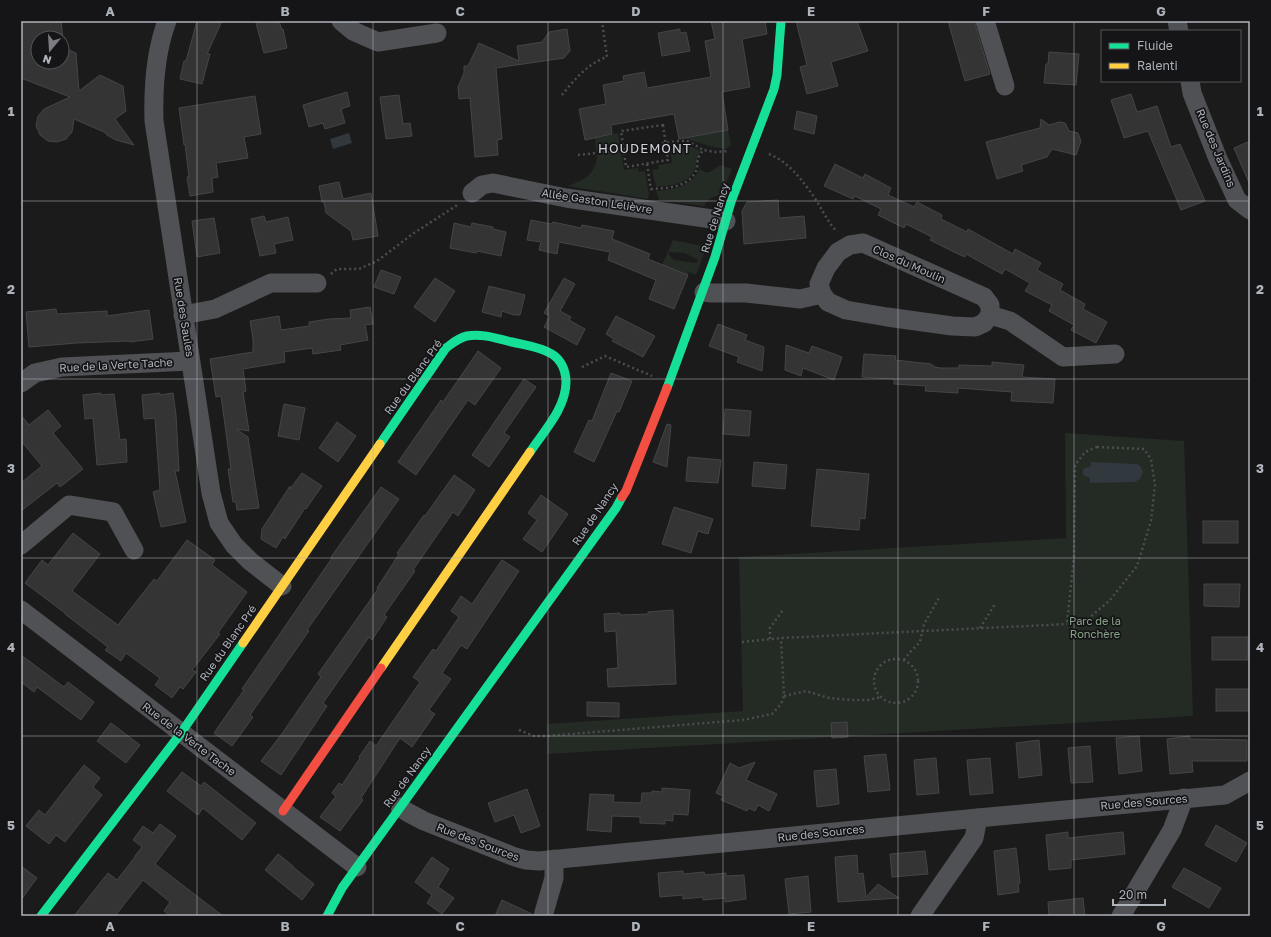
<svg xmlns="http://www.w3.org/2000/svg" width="1271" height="937" font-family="'Golos Text',sans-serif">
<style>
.green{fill:#242a24;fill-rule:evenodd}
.water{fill:#31383e}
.building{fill:#343435;stroke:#444547;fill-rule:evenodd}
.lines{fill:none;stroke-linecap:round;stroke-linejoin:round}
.path{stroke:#4b4d4f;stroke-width:2.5;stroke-dasharray:2 3;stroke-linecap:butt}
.street{stroke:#505154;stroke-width:19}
.fast{stroke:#16e098;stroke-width:9}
.slow{stroke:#ffcf43;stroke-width:9}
.jam{stroke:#f24e42;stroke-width:9}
.grid{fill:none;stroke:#aeb2ba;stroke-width:1;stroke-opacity:0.55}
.labels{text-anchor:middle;stroke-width:3.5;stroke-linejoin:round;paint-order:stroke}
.street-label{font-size:11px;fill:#aeb2ba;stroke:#151517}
.park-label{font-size:11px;fill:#88a388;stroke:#151517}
.quarter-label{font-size:13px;letter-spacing:1px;fill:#cfd1d7;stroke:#151517}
.neatline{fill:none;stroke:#aeb2ba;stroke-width:1.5}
.grid-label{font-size:13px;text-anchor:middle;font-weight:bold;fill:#aeb2ba}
</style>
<rect width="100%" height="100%" fill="#1b1b1b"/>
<!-- green -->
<g class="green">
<polygon points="728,130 731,145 726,149 709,146 684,138"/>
<polygon points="618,133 620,149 596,151 595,138"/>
<path d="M690,146L700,151C698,156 697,161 696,166C691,184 671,186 656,187L652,170L659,169L658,165L672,163L670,148Z"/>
<path d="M621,152L624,170L638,168L639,172L645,171L649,195L648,199L568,186C572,184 576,183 580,181C591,176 597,166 597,155Z"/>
<path d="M720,165L732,169L721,195C713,196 708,199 704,206L659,200L656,191C675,189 689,188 700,169C708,176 713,170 720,165Z"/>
<path d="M673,240L702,246L700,252L704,253L696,275L689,272L688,275L662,265ZM669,252L684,253L697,259L698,261L696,263L674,260L669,255Z"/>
<polygon points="1065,433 1184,441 1193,716 547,754 547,724 743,711 739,557 1066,538"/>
</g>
<!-- water -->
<g class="water">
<polygon points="349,133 352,143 333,149 330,139"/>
<polygon points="1091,462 1137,464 1140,466 1143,472 1140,479 1135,482 1090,483 1090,478 1083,475 1083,469 1091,466"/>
</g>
<!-- building -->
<g class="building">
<path d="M21,21H61L64,48L76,53L79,91L100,75L123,86L126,111L115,119L134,145L116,140L107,135L104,132L74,119L72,132L66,139L57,142L48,141L40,135L36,126L38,116L44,109L70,97L21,78ZM38,38H62V62H38Z"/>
<polygon points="197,21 222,21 207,54 210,54 202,84 180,79 184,61 186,61"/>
<polygon points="265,21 279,21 282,30 283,29 287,48 264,53 256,23"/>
<polygon points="711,21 765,21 767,34 742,39 750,87 722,92 728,130 679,139 674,114 611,125 612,134 585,140 579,109 606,104 603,85 624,81 623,76 644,72 647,88 711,77 705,41 715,39"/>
<polygon points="796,21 857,21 868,51 831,62 838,86 807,94 800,67 807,65"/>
<polygon points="948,21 974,21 990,74 965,81"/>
<polygon points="567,29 570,51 564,58 496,68 502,139 497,140 498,155 475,157 470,98 459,99 458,87 464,73 464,66 468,66 479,43 519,61 517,46 542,42 549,32"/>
<polygon points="680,29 680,33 686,32 690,51 662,56 658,33"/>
<polygon points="1049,52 1079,54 1076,85 1044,83 1046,64 1048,64"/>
<polygon points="347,92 350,106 341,109 345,123 325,129 323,123 309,127 303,105"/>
<polygon points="1131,94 1137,112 1157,106 1171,147 1180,144 1205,201 1181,210 1148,131 1124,138 1111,100"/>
<polygon points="399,95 403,124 410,123 412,136 386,139 380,97"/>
<polygon points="255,96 261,134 244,137 248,158 216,163 218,177 212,178 213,192 190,196 187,177 189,177 185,144 184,145 179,108"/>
<polygon points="797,111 817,116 814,134 794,129"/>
<polygon points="1041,119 1049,125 1059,122 1065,123 1069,131 1078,133 1081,141 1076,155 1052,149 1047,157 1021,165 1023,171 997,179 986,142 1040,128"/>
<polygon points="1250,141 1250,185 1234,148"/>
<polygon points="835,164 863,178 865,174 891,188 888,195 914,207 917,202 942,215 941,219 967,232 968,229 1013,254 1015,249 1041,263 1037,270 1063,284 1060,290 1085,304 1083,309 1107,322 1096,343 1071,330 1074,325 1049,311 1052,305 1025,291 1030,283 1005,269 1002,274 966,254 965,257 956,253 930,240 932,237 906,224 904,228 878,215 881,209 855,196 853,199 824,186"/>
<polygon points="339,182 343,199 371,193 378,236 353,240 351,231 326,213 324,202 322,202 319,186"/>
<polygon points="778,200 779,218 804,216 806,238 744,244 742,211 747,202"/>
<polygon points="264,216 266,222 288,217 293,240 274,244 276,253 260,256 251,219"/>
<polygon points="214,218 220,253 197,257 192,221"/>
<polygon points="531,220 551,224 553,222 581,228 582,225 614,231 612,239 650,254 648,259 688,275 674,309 649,299 656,280 608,260 610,252 559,242 557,254 539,250 541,242 527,240"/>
<polygon points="454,223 471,227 472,223 493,227 493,229 506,232 501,256 477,251 476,253 450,248"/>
<polygon points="381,270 401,277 394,294 374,287"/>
<polygon points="435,278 455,291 435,322 414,307"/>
<polygon points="564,278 575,284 560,311 571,317 569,320 585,329 577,345 544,327 550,316 544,313"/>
<polygon points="489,286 525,295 520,315 514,315 502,311 501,317 482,312"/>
<polygon points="370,307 373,324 365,325 368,340 340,345 341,350 313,354 312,348 284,352 285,362 243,369 246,391 243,392 249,431 236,429 248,437 259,508 237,510 236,502 233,502 228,469 231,469 221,396 216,397 210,359 253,352 253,339 250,321 279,316 281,330 309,326 309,322 329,319 351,318 350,310"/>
<polygon points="56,309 57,314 107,311 107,316 149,310 153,339 130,342 130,341 77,343 29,347 26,312"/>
<polygon points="616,316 655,336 643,357 612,341 614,339 606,334"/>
<polygon points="718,324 747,335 745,340 764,347 762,371 737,362 739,357 709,346"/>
<polygon points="786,345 809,353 812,346 842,357 834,380 803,368 801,376 785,370"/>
<polygon points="478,351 501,368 475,405 468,400 416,475 398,462 441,400 443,402"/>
<polygon points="864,354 896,356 895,360 931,364 935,367 940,368 959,368 959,365 992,366 992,362 1024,365 1022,377 1055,379 1053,403 1011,401 1012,392 958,388 958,393 925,391 926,386 894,384 894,379 862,377"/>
<polygon points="611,373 632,381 619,412 617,411 594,462 574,452 589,420 592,421"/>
<polygon points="524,379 536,387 504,433 510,437 489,467 472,455"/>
<polygon points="101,393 101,395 114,394 120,440 126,439 127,462 97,465 93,418 85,419 83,395"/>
<polygon points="160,393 160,395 173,393 176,415 179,471 175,471 186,522 161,527 153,492 160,490 155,418 144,419 142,395"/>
<polygon points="284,404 305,408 299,440 278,436"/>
<polygon points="725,409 751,411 749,436 723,434"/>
<polygon points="48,410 61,426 53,433 83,469 60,487 57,483 21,511 21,483 42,466 21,441 21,415 29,425"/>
<polygon points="337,422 356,436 338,462 319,448"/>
<polygon points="667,424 671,425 667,467 653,462"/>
<polygon points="688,457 721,460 718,483 686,481"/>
<polygon points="754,462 787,465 785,489 752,486"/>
<polygon points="817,469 869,474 865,519 860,518 859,530 811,526"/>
<polygon points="302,473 322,486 306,509 305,508 285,539 283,537 276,548 261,539 262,529 290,486 290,489"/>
<polygon points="454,475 475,490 458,516 453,512 413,570 415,571 384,615 387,617 372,640 369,637 323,703 327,706 281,775 261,761 281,735 321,677 318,674 378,589 377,588 399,554 397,553 424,515 425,516"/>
<polygon points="381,487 399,499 307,630 309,631 250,715 253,717 232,746 214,733 244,690 242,689 332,558 331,557"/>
<polygon points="541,495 568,514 542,552 523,539 537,520 528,513"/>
<polygon points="674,507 713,519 708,534 698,531 691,553 662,544"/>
<rect x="1203" y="521" width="35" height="22"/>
<polygon points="73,533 100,554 72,591 118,625 154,579 157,581 187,540 215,560 212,565 247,592 218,633 220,634 192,670 196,672 183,689 180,687 172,698 155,685 160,678 126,653 121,661 105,650 108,647 65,614 65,613 25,583 42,560 48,565"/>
<polygon points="502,560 519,571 467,649 461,645 442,673 451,679 429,710 435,714 412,747 400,738 361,798 363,800 340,831 320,817 336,796 332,793 339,783 342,785 360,758 359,757 370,741 376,746 420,682 413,677 433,649 436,651 459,617 451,611 461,596 472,604"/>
<polygon points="1204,584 1240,584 1239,607 1204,606"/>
<polygon points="673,610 676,684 608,687 607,669 618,668 616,631 605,632 604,614 620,613 620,615 648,614 648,612"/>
<rect x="1212" y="637" width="36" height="23"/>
<polygon points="21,655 64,687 68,682 94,702 81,720 37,687 34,692 21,682"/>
<rect x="1216" y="689" width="34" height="22"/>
<polygon points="587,702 619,703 619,717 587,716"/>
<polygon points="847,722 848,737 832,738 831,723"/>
<polygon points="111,723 140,745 126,763 97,741"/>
<polygon points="1139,736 1142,771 1119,774 1116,738"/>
<polygon points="1189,736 1190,739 1247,740 1247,761 1192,761 1193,772 1170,774 1167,739"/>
<polygon points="1039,740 1042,775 1019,778 1016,743"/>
<polygon points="1090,746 1093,782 1071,783 1068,748"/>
<polygon points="886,754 890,790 868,792 864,756"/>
<polygon points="936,758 939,793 917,795 914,760"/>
<polygon points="990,758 993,793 970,795 967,760"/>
<polygon points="755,762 746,780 777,794 769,811 758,805 755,811 748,808 747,811 721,800 723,796 716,793 730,763 739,768"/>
<polygon points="84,765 100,778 93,787 102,795 65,842 56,835 49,844 26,826 39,810 45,815"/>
<polygon points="836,769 839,804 817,807 814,771"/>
<polygon points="182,772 201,786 204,782 256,823 242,840 203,808 198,815 167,791"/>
<polygon points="662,788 690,790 688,815 673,814 673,821 665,820 665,824 640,823 640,817 612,816 611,832 587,830 590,794 614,795 613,802 641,803 642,793 652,793 652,791 662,792"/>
<polygon points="527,789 540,826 521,833 514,815 495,822 488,803"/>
<polygon points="160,824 176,836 155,864 223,916 171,916 164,911 170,902 143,880 115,916 74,916 108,873 117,880 135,857 135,856 142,847 133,840 143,826 153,833"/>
<polygon points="1216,825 1247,843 1236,862 1205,845"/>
<polygon points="1068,832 1068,838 1123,832 1125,854 1071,860 1071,868 1049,870 1046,835"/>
<polygon points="1016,848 1020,883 1018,884 1019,892 998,895 994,851"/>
<polygon points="925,851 928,874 892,877 890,854"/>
<polygon points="278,854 293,866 293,867 314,884 302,900 265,870"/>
<polygon points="857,855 858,874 863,873 866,897 878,884 899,898 838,902 835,857"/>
<polygon points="432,857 449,869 438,887 454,898 442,914 427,903 432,895 415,882"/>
<polygon points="21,866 37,878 21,900"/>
<polygon points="1184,868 1221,888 1209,908 1172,887"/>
<polygon points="683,871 683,874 704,872 705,875 726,873 726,876 744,875 746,899 725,902 725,898 703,900 703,897 683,899 683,895 660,897 658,873"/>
<polygon points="808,876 811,912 789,914 785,879"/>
<polygon points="1083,898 1085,916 1049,916 1048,902"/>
<polygon points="502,900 532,914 532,916 495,916"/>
</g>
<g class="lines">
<!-- path -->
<g class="path">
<path d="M562,95C574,80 588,63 607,57L602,21"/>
<polygon points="663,125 668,160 626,167 621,131"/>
<path d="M769,154C789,162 802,180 814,197C822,209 827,221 837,232"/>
<polyline points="578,155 623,150 678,141 687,141 695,145 703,150 715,152 729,151"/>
<polyline points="647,164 651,190"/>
<path d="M651,189C667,188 688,188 696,171C698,168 697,163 698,159C699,156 701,153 703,150"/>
<polyline points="331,274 337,269 359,269 377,261 414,233 459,204"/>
<polyline points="582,367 605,356 652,376"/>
<polygon points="1097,447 1144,449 1151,459 1155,485 1151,521 1137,566 1110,600 1088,619 1067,624 1074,556 1075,465 1085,452"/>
<polyline points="980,628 995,604"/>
<polyline points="770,639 770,628 783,610"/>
<polyline points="742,642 781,638 1067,624"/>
<circle cx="896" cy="681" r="22"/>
<polyline points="904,660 910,652 920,642 924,624 939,598"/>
<polyline points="784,696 806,691 829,698 851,700 868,700 881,697"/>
<polyline points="519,730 534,736 547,736 743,720 772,714 781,704 784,696 781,638"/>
</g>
<!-- street -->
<g class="street">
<path d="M167,21C155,53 153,87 154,121L211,493L219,523L234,545L250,561L282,586"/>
<polyline points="341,21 353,31 378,42 437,33"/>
<polyline points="985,21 1005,86"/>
<polyline points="1177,21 1179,31"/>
<polyline points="1190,81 1192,93 1218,159 1237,200 1250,210"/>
<polyline points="472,193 482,185 493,183 566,198 726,221"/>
<polygon points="863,243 984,297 990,305 990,315 984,323 975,327 952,326 887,317 846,310 828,302 822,294 819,284 826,268 838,252 850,245"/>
<polyline points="704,292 711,293 746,293 800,299 822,294"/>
<polyline points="183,315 215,309 271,283 317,283"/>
<polyline points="990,315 1010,321 1063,357 1115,354"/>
<polyline points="21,383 35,373 62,367 190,361"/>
<polyline points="21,545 69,505 113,512 134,550"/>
<polyline points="21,610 357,867"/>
<polyline points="400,807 407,812 424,821 515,857 526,860 539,861 978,818 1225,795 1250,781"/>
<polyline points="543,916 554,878 554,859"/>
<polyline points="920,916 974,838 978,818"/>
<polyline points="1121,916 1172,830 1184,798"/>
</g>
<!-- fast -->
<g class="fast">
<polyline points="667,388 715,257 731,202 774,89 777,75 781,21"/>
<path d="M380,444L446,348C453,343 458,338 467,336C482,333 498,339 512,342C537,348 565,349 566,382C566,408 544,431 530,452"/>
<polyline points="41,916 181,733 243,643"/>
<polyline points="327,916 342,888 616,508 622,497"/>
</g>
<!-- slow -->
<g class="slow">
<polyline points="243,643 380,444"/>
<polyline points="381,668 530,452"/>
</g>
<!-- jam -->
<g class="jam">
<polyline points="622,497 626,491 667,388"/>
<polyline points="283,811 381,668"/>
</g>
</g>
<!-- grid -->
<path class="grid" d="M197,21V916M373,21V916M548,21V916M723,21V916M898,21V916M1074,21V916M21,201H1250M21,379H1250M21,558H1250M21,736H1250"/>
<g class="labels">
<!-- street labels -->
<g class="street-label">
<text transform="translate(1216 148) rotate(67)" y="4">Rue des Jardins</text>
<text transform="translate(597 201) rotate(9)" y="4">Allée Gaston Lelièvre</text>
<text transform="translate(715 218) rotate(-73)" y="4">Rue de Nancy</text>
<text transform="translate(909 264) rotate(24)" y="4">Clos du Moulin</text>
<text transform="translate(184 317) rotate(81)" y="4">Rue des Saules</text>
<text transform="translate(116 365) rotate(-3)" y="4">Rue de la Verte Tache</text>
<text transform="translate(413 377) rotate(-54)" y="4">Rue du Blanc Pré</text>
<text transform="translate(595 514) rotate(-56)" y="4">Rue de Nancy</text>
<text transform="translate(228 643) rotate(-55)" y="4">Rue du Blanc Pré</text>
<text transform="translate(189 739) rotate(37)" y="4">Rue de la Verte Tache</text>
<text transform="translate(407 777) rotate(-54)" y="4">Rue de Nancy</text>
<text transform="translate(1144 802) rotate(-5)" y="4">Rue des Sources</text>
<text transform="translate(821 833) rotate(-6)" y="4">Rue des Sources</text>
<text transform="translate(478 842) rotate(21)" y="4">Rue des Sources</text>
</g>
<!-- park labels -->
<g class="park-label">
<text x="1095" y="625">Parc de la<tspan x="1095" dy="13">Ronchère</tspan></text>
</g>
<!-- quarter labels -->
<g class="quarter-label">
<text x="645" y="153">HOUDEMONT</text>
</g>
</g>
<!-- border -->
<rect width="1271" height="937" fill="none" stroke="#151517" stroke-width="44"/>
<!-- legend -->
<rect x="1101" y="30" width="140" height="52" fill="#151517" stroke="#525458"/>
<rect x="1109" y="43" width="20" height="6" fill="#16e098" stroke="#525458"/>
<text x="1137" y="50" font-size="12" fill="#aeb2ba">Fluide</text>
<rect x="1109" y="63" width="20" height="6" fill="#ffcf43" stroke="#525458"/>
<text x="1137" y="70" font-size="12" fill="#aeb2ba">Ralenti</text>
<!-- north arrow -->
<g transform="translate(50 50) rotate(198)"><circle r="19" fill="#151517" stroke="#525458"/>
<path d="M0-3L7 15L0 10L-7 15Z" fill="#7b7d82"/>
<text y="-6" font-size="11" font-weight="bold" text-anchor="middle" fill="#aeb2ba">N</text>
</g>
<!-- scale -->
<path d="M1113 899v6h52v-6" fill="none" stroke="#aeb2ba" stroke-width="2"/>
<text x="1119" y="899" font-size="12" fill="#aeb2ba" stroke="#151517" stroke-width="3" paint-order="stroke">20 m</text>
<rect x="22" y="22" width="1227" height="893" class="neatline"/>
<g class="grid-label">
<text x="110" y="16">A</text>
<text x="285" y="16">B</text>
<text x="460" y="16">C</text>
<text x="636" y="16">D</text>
<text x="811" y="16">E</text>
<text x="986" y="16">F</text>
<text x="1161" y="16">G</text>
<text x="11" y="116">1</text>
<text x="1260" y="116">1</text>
<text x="11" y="294">2</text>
<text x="1260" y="294">2</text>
<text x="11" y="473">3</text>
<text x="1260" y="473">3</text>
<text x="11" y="652">4</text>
<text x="1260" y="652">4</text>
<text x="11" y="830">5</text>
<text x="1260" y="830">5</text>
<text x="110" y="931">A</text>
<text x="285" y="931">B</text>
<text x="460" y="931">C</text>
<text x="636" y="931">D</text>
<text x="811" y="931">E</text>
<text x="986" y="931">F</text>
<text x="1161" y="931">G</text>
</g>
</svg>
